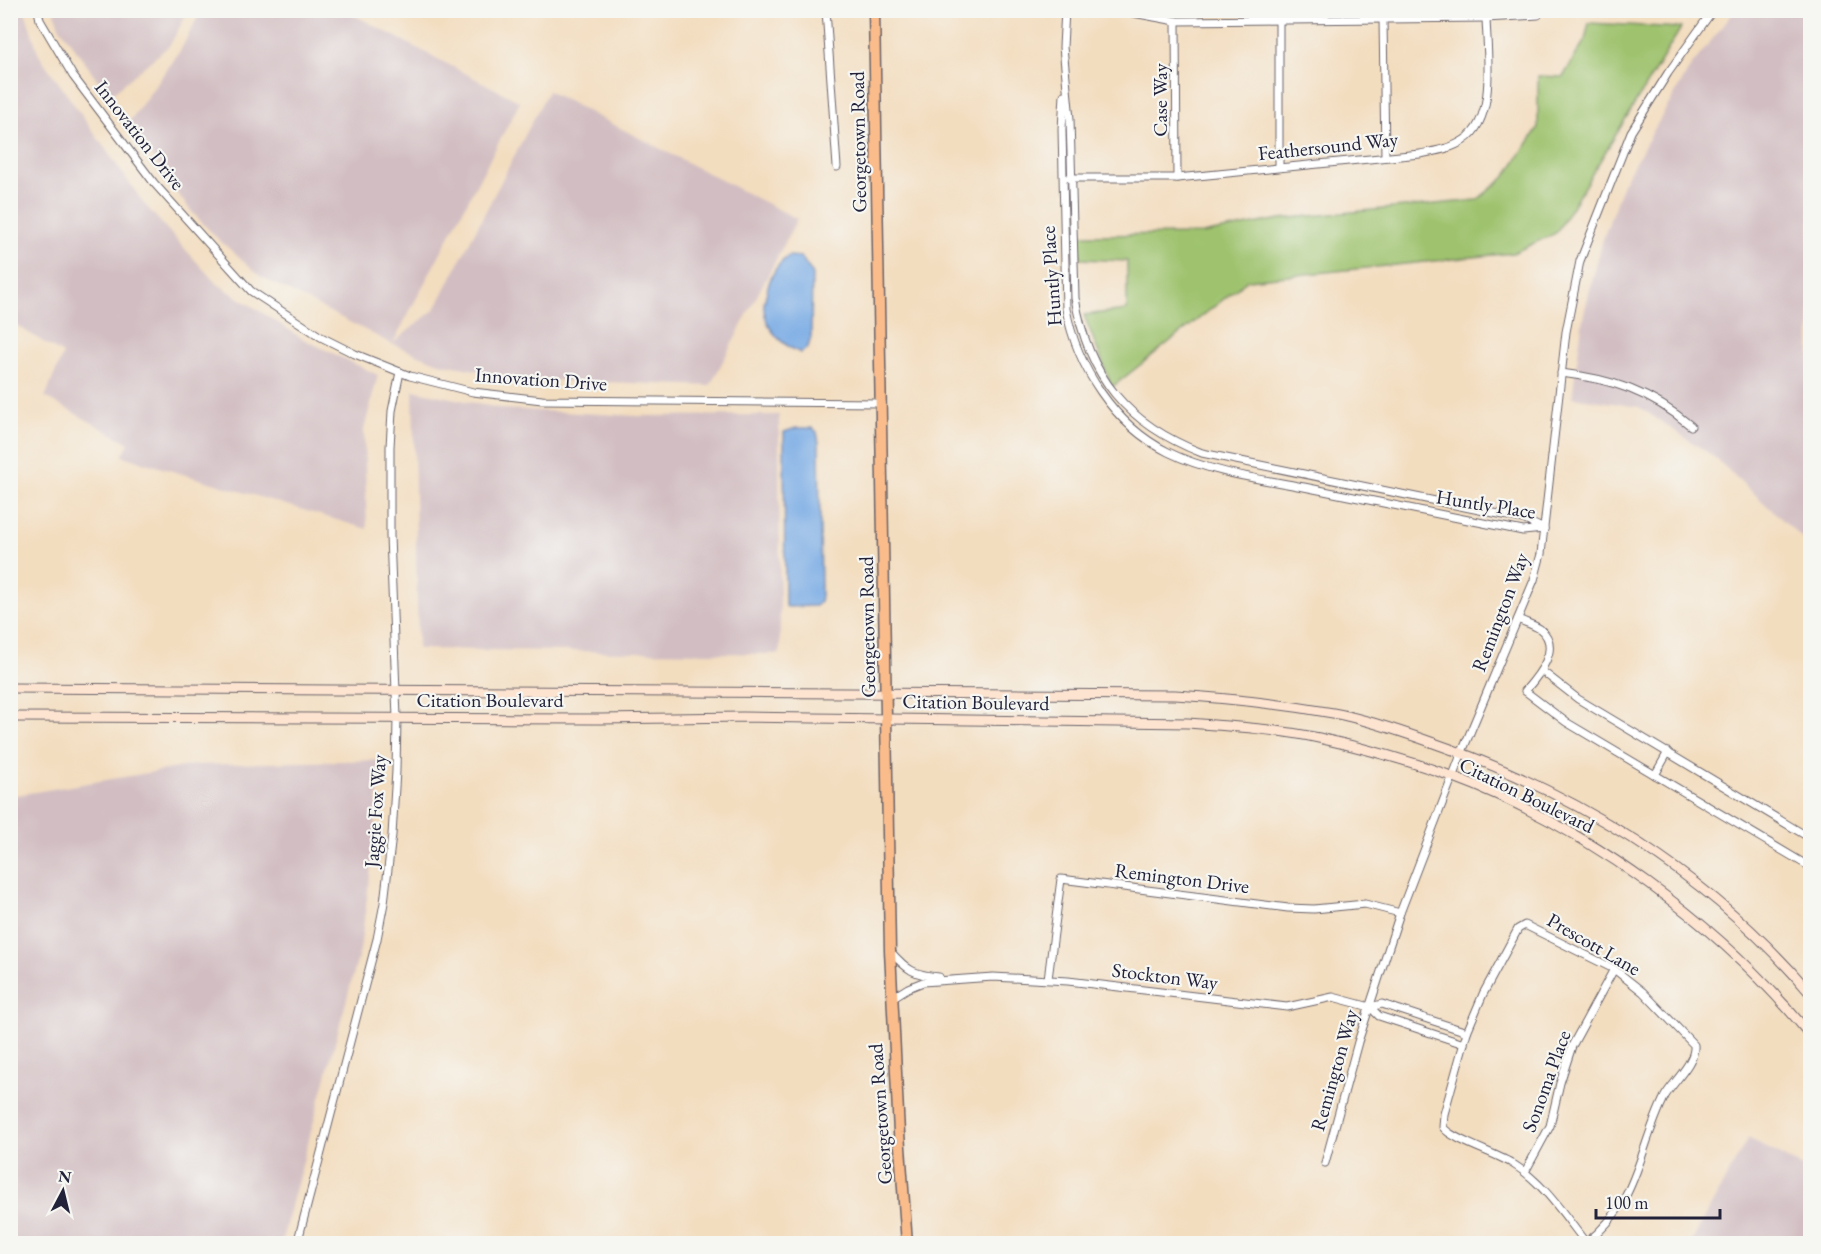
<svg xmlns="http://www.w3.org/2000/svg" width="1821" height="1254" font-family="'EB Garamond',serif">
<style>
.industrial{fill:#d2bec2}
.green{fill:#9ec26d;stroke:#607254;stroke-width:1.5}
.water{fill:#78aae4;stroke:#4d6690;stroke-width:1.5}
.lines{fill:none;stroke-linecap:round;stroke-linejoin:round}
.street-casing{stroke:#6b6369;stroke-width:9}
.secondary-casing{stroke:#6b6369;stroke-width:11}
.primary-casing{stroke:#6b6369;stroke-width:13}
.street{stroke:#fff;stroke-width:7}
.secondary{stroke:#fde4d1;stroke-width:9}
.primary{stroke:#fabc8b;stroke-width:10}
.labels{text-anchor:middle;stroke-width:4.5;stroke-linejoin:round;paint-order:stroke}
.street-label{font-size:20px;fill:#22223b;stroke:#f6f6f2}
</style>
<rect width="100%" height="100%" fill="#f6f6f2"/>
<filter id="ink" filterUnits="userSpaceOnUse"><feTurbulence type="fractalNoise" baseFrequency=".0167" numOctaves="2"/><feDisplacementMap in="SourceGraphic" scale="12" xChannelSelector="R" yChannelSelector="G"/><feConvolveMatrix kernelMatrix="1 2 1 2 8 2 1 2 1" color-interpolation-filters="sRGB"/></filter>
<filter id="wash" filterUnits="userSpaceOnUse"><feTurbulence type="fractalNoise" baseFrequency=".008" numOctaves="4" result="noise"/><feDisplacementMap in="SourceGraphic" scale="24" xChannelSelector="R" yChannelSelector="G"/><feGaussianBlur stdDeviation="1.35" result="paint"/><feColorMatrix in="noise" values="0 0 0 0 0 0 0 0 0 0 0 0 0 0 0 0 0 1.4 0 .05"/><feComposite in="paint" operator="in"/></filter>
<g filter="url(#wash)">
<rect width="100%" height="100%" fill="#f3ddbf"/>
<!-- industrial -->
<g class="industrial">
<polygon points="19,11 25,11 39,55 145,205 216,283 303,339 378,375 364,430 367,529 122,456 129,443 45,397 63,354 11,322 10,15"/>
<polygon points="54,11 54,10 188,11 170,45 109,96 59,26"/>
<polygon points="201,11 346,11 520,102 393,343 435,309 548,91 797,219 710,386 521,379 439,363 392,344 260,276 217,238 192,212 170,184 130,121 180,51"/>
<polygon points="1735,11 1810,11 1810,545 1713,456 1639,407 1572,397 1583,317 1603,239 1623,183 1691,66"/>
<polygon points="413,390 503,409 639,416 779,415 780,654 418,649"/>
<polygon points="381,760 372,860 360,950 281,1243 11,1243 11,796 195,765"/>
<polygon points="1748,1138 1810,1171 1810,1243 1691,1243"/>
</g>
<!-- green -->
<polygon class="green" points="1589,23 1681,28 1556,233 1513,253 1248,280 1112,387 1084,315 1127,310 1127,261 1080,259 1079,235 1202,234 1280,219 1477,200 1506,176 1538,128 1538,76 1563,77 1585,40"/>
<!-- water -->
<g class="water">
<path d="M789,256L801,257L812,273L811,337L808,347L801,353C782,345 766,330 764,309C763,302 767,293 768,286C772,273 778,263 789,256Z"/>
<polygon points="796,428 813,428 817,432 819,443 821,595 820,602 816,606 787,607 785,604 784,432"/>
</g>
</g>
<g filter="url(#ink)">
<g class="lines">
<defs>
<g id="street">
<polyline points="38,10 40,20 73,76 154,183 251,291 321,337 355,354 410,376 473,392 542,400 882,403"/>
<polyline points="826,10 837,167"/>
<path d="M1065,10L1063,47L1070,119L1075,298C1088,377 1127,424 1202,453L1523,519L1544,529"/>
<polyline points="1117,10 1176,21 1486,18 1538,15"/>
<polyline points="1383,19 1385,156"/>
<polyline points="1279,20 1279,167"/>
<polyline points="1176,21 1177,178"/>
<path d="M1064,95L1062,129L1066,309C1077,367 1114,425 1168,452C1208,472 1260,479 1304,487C1377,502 1450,516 1523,531L1544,529"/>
<path d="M1069,178H1177L1420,154C1435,151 1451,149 1464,140C1497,119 1487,53 1486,18"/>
<path d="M1561,373C1612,379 1651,392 1691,426"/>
<path d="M1518,619C1524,622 1534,625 1540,629C1563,647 1538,676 1525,691L1566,722L1810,867"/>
<polyline points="1542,671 1578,699 1810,838"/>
<polyline points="1655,775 1668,752"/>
<path d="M890,951C907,970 914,975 939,977"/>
<polyline points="1048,979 1061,879 1288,908 1314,909 1365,904 1400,913"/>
<polyline points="892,998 908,988 923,982 993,977 1068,981 1287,1007 1333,997 1370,1007 1382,1004 1467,1032"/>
<polyline points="1370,1007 1379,1016 1464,1044"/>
<polyline points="1325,1163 1358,1042 1400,913 1462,752 1534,580 1541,554 1566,332 1580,261 1631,132 1668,73 1713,10"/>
<polyline points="1525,1172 1550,1126 1560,1083 1572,1046 1614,969"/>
<polyline points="297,1244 377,939 384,903 392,835 396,771 397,718 390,536 390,447 392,411 400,372"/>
<path d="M1586,1244V1243C1640,1201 1637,1152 1665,1096C1673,1082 1696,1062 1694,1045L1643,992L1614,969L1525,925L1518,929L1483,994L1467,1032L1444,1114L1443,1127C1450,1139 1498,1154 1513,1164C1544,1183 1564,1215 1586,1243"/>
</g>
<g id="secondary">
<path d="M10,688L1175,695C1228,698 1280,704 1333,713C1365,719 1397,730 1428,741C1574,791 1711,875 1810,993"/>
<path d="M10,717L600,719L743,717L1188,723C1231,726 1276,729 1319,738C1364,748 1410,761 1454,777C1586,826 1722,926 1810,1035"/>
</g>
<polyline id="primary" points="874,10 890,951 899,1133 907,1244"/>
</defs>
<!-- street casing -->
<use href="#street" class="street-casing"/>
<!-- secondary casing -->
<use href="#secondary" class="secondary-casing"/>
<!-- primary casing -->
<use href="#primary" class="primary-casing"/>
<!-- street -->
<use href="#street" class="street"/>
<!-- secondary -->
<use href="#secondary" class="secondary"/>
<!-- primary -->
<use href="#primary" class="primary"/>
</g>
</g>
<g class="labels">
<!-- street labels -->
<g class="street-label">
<text transform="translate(1160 100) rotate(-90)" y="7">Case Way</text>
<text transform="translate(140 135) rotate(52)" y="7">Innovation Drive</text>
<text transform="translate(858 142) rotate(-91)" y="7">Georgetown Road</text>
<text transform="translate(1328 146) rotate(-6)" y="7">Feathersound Way</text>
<text transform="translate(1051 276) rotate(-94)" y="7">Huntly Place</text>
<text transform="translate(541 379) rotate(4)" y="7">Innovation Drive</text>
<text transform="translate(1486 504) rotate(9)" y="7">Huntly Place</text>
<text transform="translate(1500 612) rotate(-69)" y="7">Remington Way</text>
<text transform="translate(867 627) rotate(-91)" y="7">Georgetown Road</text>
<text x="490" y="707">Citation Boulevard</text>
<text transform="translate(976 702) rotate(1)" y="7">Citation Boulevard</text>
<text transform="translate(1527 795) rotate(26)" y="7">Citation Boulevard</text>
<text transform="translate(375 811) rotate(-86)" y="7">Jaggie Fox Way</text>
<text transform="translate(1182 878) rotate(7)" y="7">Remington Drive</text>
<text transform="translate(1594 944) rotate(30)" y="7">Prescott Lane</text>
<text transform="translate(1165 976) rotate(7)" y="7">Stockton Way</text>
<text transform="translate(1334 1070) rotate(-74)" y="7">Remington Way</text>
<text transform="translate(1546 1081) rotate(-70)" y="7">Sonoma Place</text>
<text transform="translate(880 1114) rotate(-94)" y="7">Georgetown Road</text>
</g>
</g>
<!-- margin -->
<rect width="1821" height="1254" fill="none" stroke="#f6f6f2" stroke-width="36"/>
<!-- north arrow -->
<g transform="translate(63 1191) rotate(7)" stroke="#f6f6f2" stroke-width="4.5" paint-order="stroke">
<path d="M0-4.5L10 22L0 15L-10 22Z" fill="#22223b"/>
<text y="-9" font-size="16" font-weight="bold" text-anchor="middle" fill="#22223b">N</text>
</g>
<!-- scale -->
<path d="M1596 1209v9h124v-9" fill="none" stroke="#22223b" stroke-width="3"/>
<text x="1605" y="1209" font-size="18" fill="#22223b" stroke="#f6f6f2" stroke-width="4.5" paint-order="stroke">100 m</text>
</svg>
